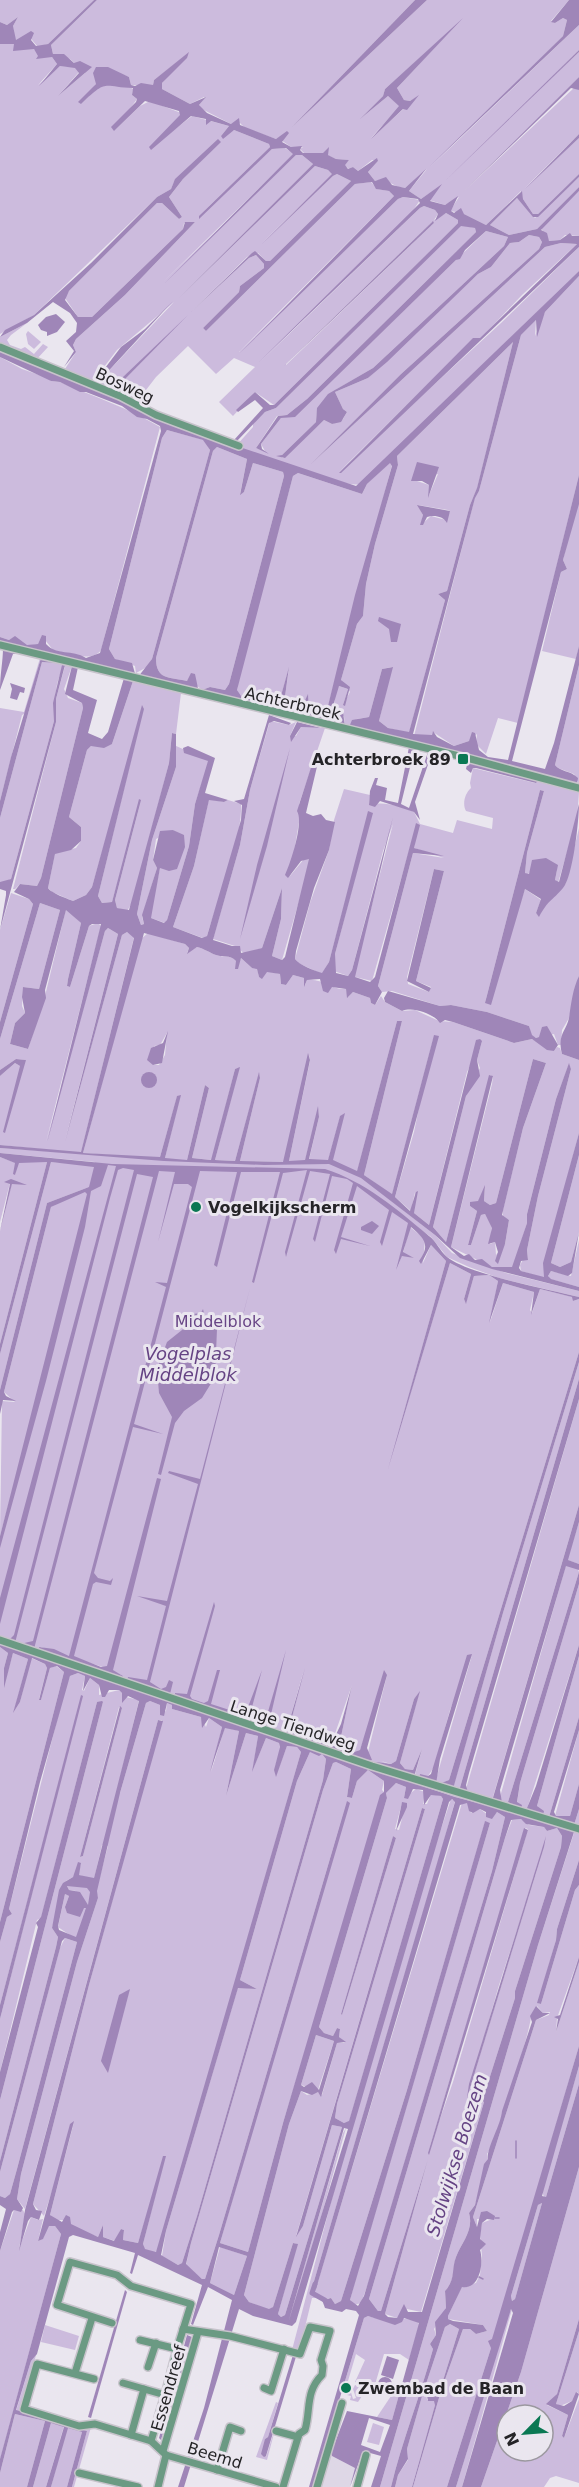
<svg xmlns="http://www.w3.org/2000/svg" width="579" height="2487" font-family="'DejaVu Sans',sans-serif">
<style>
.built{fill:#ded7e6}
.green{fill:#cbd;fill-rule:evenodd}
.water{fill:#9f86b8;fill-rule:evenodd}
.lines{fill:none;stroke-linecap:round;stroke-linejoin:round}
.stream{stroke:#9f86b8;stroke-width:1.5}
.canal{stroke:#9f86b8;stroke-width:5}
.minor-casing{stroke:#c7c3cb;stroke-width:10}
.minor{stroke:#6b9a83;stroke-width:7}
.poi-dot{fill:#0a7853;stroke:#eae6ef;stroke-width:2}
.labels{text-anchor:middle;stroke-width:6;stroke-linejoin:round;paint-order:stroke}
.street-label{font-size:16px;fill:#252427;stroke:#eae6ef}
.poi-label{font-size:16px;font-weight:bold;fill:#252427;stroke:#eae6ef;text-anchor:start}
.park-label{font-size:16px;fill:#684586;stroke:#eae6ef}
.water-label{font-size:18px;font-style:italic;fill:#654384;stroke:#eae6ef}
</style>
<rect width="100%" height="100%" fill="#eae6ef"/>
<!-- built -->
<polygon class="built" points="328,2454 355,2468 350,2487 319,2487"/>
<!-- green -->
<g class="green">
<polygon points="0,0 94,0 48,44 38,47 27,34 18,41 14,39 13,26 18,17 7,25 0,22"/>
<path d="M97,0H415L291,128L427,0H569L551,21L555,23L563,18L567,20L563,36L430,167L579,25V50L544,85L579,52V77L462,193L575,87L579,90V134L525,188L579,138V174L538,214H533L523,199L521,191L486,225L462,213L450,211L459,197L445,205L429,200L440,186L421,199L409,191L427,169L405,188L398,187L383,179L375,181L368,172L378,161L372,160L358,171L353,167L349,169L344,165L349,160L336,159L323,153H304L300,149L303,147H291L281,140L288,133L276,139L245,128L240,123L231,124L200,108L199,105L205,98L204,97L190,104L162,89V83L189,53L154,80L153,85H131L129,77L102,67L96,84L81,104L99,86L105,84L130,87L133,89L132,95L137,99L114,131L140,106L150,101L181,113L174,130L192,116L229,126L221,136L234,130L269,144L270,147L200,215L272,149L285,148L294,154L163,282L296,155H302L313,164L178,299L315,166L328,170L333,174L262,243L333,176L337,174L351,181L270,261H266L258,253L247,257L191,312L249,258L256,255L264,264V268L240,286L239,292L203,328L206,331L355,184L371,182L377,189L389,191L394,196L239,352L398,199L403,197L420,200L412,212L260,362L420,208L424,206L435,210L438,214L434,220L446,213L458,220V223L432,249L274,405L255,392L233,416L219,402L255,367L234,358L216,374L188,346L156,377L136,403L103,387L102,378L174,302L117,350L94,380L63,372L76,352L73,345L76,339L125,295L195,222L184,223L183,229L92,317H78L65,298L69,291L157,203H162L179,219L182,217L169,197L183,179L220,142L174,182L171,189L157,197L34,315L0,334V44H14L15,48L34,49L42,57H52L57,64L38,85L60,66L75,67L79,72L58,96L85,73L70,59L53,54L51,45ZM452,29L397,88L404,100L410,101L417,97L371,138L400,106L388,96L361,118L383,96L385,89ZM432,222L434,223L286,365V364Z"/>
<polygon points="579,177 579,187 537,229 509,235 490,225 517,198 535,218"/>
<polygon points="579,191 579,236 565,235 560,240 549,241 541,228"/>
<path d="M461,225L475,228L476,232L307,399L287,415L277,416L256,448L265,451L261,444L281,418L285,417L332,380L486,231L508,237L504,246L373,368L337,389L317,411L316,422L281,456L283,458L324,420L332,424L343,419L347,412L343,409L335,392L368,378L478,274L491,267L510,243L519,242L529,235L539,237L542,242L539,249L401,374L312,463L545,247L561,243L577,244L522,295L480,339L466,346L339,472L501,323L579,247V271L360,484C347,489 254,454 235,447L253,427V423L265,412L276,408Z"/>
<polygon points="579,276 579,475 518,723 498,718 486,754 476,744 477,734 469,741 454,746 433,732 432,735 414,736 475,497 479,491 521,335 536,320 535,336 545,312"/>
<polygon points="27,323 11,335 7,340 10,345 21,349 25,347 34,354 43,344 48,347 35,361 0,346 0,337"/>
<polygon points="28,331 41,342 34,349 28,344 26,334"/>
<path d="M513,342L477,489L470,505L447,591L438,594L445,600L409,733L388,728L379,721L392,667L382,669L369,717L357,719L349,727H345L344,716L333,715L336,689L339,686L348,689L343,705L350,692L341,680L357,624L363,616L366,584L375,544L398,465L397,456ZM438,474L429,495V485L414,480ZM418,505L448,510L450,511L446,520L431,516L421,525L423,515Z"/>
<path d="M0,357L22,369L48,378L51,381L60,382C95,397 128,408 160,427L101,650C92,663 67,653 53,650L42,636L38,644L26,646L15,637L9,640L0,637Z"/>
<polygon points="167,430 204,440 210,450 152,659 149,666 136,673 135,666 115,659 109,649 162,438"/>
<path d="M217,447L247,459L240,494L244,492L253,463L283,472L284,476L229,684L225,690L210,687L202,690L189,679L187,681C169,677 156,680 156,658L213,451Z"/>
<polygon points="390,462 392,465 327,710 318,712 309,709 308,695 299,713 284,704 289,668 277,710 273,711 272,705 259,696 247,699 240,697 237,690 239,676 293,476 298,473 362,494 367,484"/>
<polygon points="579,493 579,646 576,659 542,651 561,572 567,569 563,560"/>
<path d="M40,658L72,666L64,689L68,698L82,703L83,708L41,878L37,886L20,884L15,889H13L56,722V699L65,666C53,683 56,702 54,721L11,879L2,883L0,882V818L42,662L56,663L41,658L26,713L22,715L0,801V708L24,712Z"/>
<polygon points="579,665 579,784 574,774 558,768 555,765"/>
<polygon points="133,681 181,693 176,734 172,733 169,763 132,903 127,911 117,908 115,900 141,800 112,902 102,903 98,896 144,706 92,887 86,895 73,901 52,892 48,888 55,853 76,848 81,841 81,827 69,817 87,750 91,746 112,744"/>
<polygon points="270,721 289,725 296,722 290,736 296,736 301,727 325,728 299,804 300,816 290,876 304,859 309,859 310,863 282,960 272,956 281,919 282,888 262,948 245,954 235,946 213,939 240,845 250,790"/>
<polygon points="174,745 209,761 195,804 189,846 167,920 165,923 151,918 150,914 160,868 184,836 173,830 156,839 153,860 157,868 142,917 144,924 141,925 137,914 152,840 176,767"/>
<path d="M473,768L535,783L538,780L579,792L577,818L558,883L555,880L557,870L543,860L527,875L525,873L527,853L544,791L540,790L485,1003L525,889L541,900L536,913L539,916L548,900L566,883L579,828V976L569,1018L562,1030L561,1045H558L554,1034L536,1038L531,1035L529,1026L487,1012L451,1005L440,1006L392,991L382,992L378,986L413,853L444,858L414,848L417,823L372,981L355,977V970L393,824L383,851L352,970L348,976L334,971L335,954L372,813L369,812L329,962L322,974L298,963L295,959L310,903L329,850L334,820L344,789L370,795L369,805C384,801 399,806 414,812L420,824L453,833L457,820L492,829L493,818L466,811C462,804 465,793 471,788L470,783ZM434,869L444,871L416,981L431,987L429,992L408,984L407,977Z"/>
<path d="M209,799L224,802L228,800L241,804C243,837 217,901 207,936L203,938L173,927L194,866Z"/>
<polygon points="11,893 29,899 33,904 0,1022 0,930"/>
<polygon points="40,903 60,910 39,989 23,987 22,1006 25,1013 15,1023 10,1044 28,1049 45,996 66,909 81,923 68,979 67,986 70,987 89,926 98,923 101,926 46,1142 105,931 108,928 118,934 65,1141 122,935 127,932 134,937 81,1153 0,1145 0,1076 15,1063 20,1066 26,1060 16,1059 0,1070 0,1039"/>
<path d="M148,933L185,944L189,948L187,953L197,947C205,949 210,953 216,955C224,958 229,954 236,961V969L241,958L252,968H257L259,977L262,978L267,971L280,974L281,984L286,985L293,975L304,978L305,985L307,980C323,978 330,990 346,989L348,997L353,992L370,998L371,1003L375,1005L381,996L385,1002L402,1011L415,1010L439,1021L453,1022L514,1043L532,1039L554,1051L557,1047L560,1048L562,1054L579,1060V1133L545,1262L544,1278L521,1271L520,1265L523,1260H528L527,1250L538,1196L571,1069L569,1064L556,1099L527,1214V1223L513,1267H492L451,1247L492,1084L493,1077L490,1075L446,1242L433,1227L466,1096L480,1068L477,1060L482,1041L467,1072L429,1225L414,1213L415,1192L411,1211L395,1197L414,1132L434,1036L392,1195L364,1175L402,1021H397L357,1172L332,1161L344,1114L340,1117L328,1161L309,1160L319,1117L318,1109L305,1161H289L310,1061L309,1055L284,1162L240,1161L260,1078L259,1074L235,1161L215,1160L239,1068L235,1069L212,1160L192,1158L209,1088L205,1085L187,1160L279,1164L328,1163L356,1173L435,1235L452,1253L506,1273L579,1291V1297L499,1278L469,1267L447,1257L431,1237L410,1222L398,1266L402,1255L414,1258L403,1253L410,1227L425,1239L423,1263L431,1245L446,1261L396,1441L450,1263L471,1274L464,1299L466,1303L474,1276L489,1275L498,1281L490,1322L503,1283L534,1292L530,1310L532,1313L540,1289L573,1297V1301L579,1299V1352L449,1780L441,1783L454,1784L503,1613L579,1362V1379L459,1791L466,1789L579,1399V1505L492,1800L500,1797L566,1565L577,1567L579,1572L508,1802L517,1803L520,1783L579,1584V1645L527,1809L544,1814L537,1806L579,1656V1717L549,1817L574,1825L579,1809V1860L557,1929L556,1940L538,2003L541,2004L575,1890L579,1885V1957L557,2018L556,2032L579,1962V2046L491,2348L447,2487H413L441,2391L463,2329H470L476,2334L487,2331L483,2325L448,2319V2316L462,2286L476,2283L480,2275L482,2256L480,2235L482,2223L495,2218L477,2219V2227L473,2217L536,2020L549,2015L550,2012L543,2013L537,2006L531,2015C533,2023 495,2144 487,2154L488,2159L475,2205L469,2213C474,2230 462,2242 456,2257C452,2270 456,2279 445,2291L446,2308L434,2329L436,2335L430,2344L433,2349C420,2397 402,2441 391,2487H380L538,1945L574,1833L455,1797L94,1678L90,1674L0,1644V1542L25,1443L0,1536L2,1401L15,1402L4,1392L51,1207L89,1187L47,1203L0,1390V1354L51,1162L93,1165L95,1162L0,1153V1148L149,1158L83,1153L141,939ZM167,1033L165,1055L159,1065H153L154,1046L160,1045ZM533,1059L546,1063L523,1128L503,1210V1217L509,1220L505,1244L496,1255L495,1242L490,1244L492,1227L485,1214L481,1215L471,1245H468L477,1211L470,1206V1202H478L485,1187L484,1201L490,1205L496,1203ZM180,1096L165,1158H158L160,1157L177,1097ZM41,1647L112,1670L123,1676L40,1651ZM472,1655L436,1779L428,1776L434,1767L450,1710ZM304,1670L290,1725L292,1732L326,1742L327,1746L282,1730L287,1729ZM387,1675L368,1752L348,1754L360,1750ZM352,1685L339,1746L345,1751L331,1745ZM419,1693L400,1763L405,1769L413,1770L422,1749L415,1775L381,1761L391,1764L396,1761L414,1699Z"/>
<polygon points="579,1155 579,1232 571,1262 560,1267 551,1263"/>
<polygon points="0,1157 16,1163 15,1175 18,1162 47,1162 0,1344 0,1231 12,1183 27,1184 10,1183 0,1222"/>
<polygon points="579,1240 579,1287 550,1279 548,1276 551,1271 571,1276"/>
<polygon points="579,1522 579,1564 567,1560"/>
<polygon points="0,1647 8,1653 4,1668 4,1685 13,1653 28,1659 14,1711 20,1702 31,1658 45,1664 47,1668 39,1699 41,1700 50,1668 56,1666 64,1672 0,1922"/>
<path d="M78,1673L85,1676L82,1690L84,1691L90,1678L99,1685V1695L119,1690L126,1697L139,1700L117,1790L120,1793L146,1703L150,1701L160,1705V1714L166,1711L167,1703L172,1705V1709L201,1717L206,1727L209,1718L222,1727L211,1772L225,1727L239,1731L226,1796L246,1733L258,1736L253,1769L266,1738L279,1743C283,1754 272,1764 276,1775L287,1746L297,1747L301,1752L167,2220L158,2250L154,2253L144,2249L143,2244L165,2156L138,2243L123,2240L124,2230L121,2229L115,2241L103,2237V2225L98,2237L75,2228L64,2220H56L50,2215L74,2122L44,2216L33,2204L89,1985L162,1720H158L25,2209L17,2199L21,2174L77,1962L98,1898L96,1891L108,1846L102,1845L94,1879L78,1875L81,1863L73,1877L66,1881L52,1928L58,1937L56,1947L0,2161V2100L103,1702H97L41,1918L37,1920L0,2072V2019L82,1695L0,2005V1942L7,1917L12,1914L9,1909L65,1689L70,1676ZM119,1707L122,1708L83,1856L80,1857Z"/>
<polygon points="579,1730 579,1784 570,1816 555,1816"/>
<polygon points="310,1752 322,1754 326,1759 323,1780 197,2216 182,2263 178,2265 162,2256 166,2231 238,1987 257,1989 240,1980 297,1781"/>
<polygon points="336,1762 351,1769 347,1797 352,1798 357,1781 368,1770 384,1781 382,1790 384,1792 283,2123 248,2252 220,2243 347,1801 219,2235 205,2279 202,2279 186,2265 191,2243 323,1790 333,1763"/>
<path d="M396,1783L406,1787L404,1798L416,1789L425,1792L423,1804H427L431,1794L441,1796L443,1799L349,2122L344,2123L335,2118L337,2104L425,1809L422,1808L296,2236L303,2226L332,2125L342,2127L285,2315L281,2317L278,2314L297,2244L293,2243L273,2307L269,2310L249,2302L244,2295L289,2124L301,2091L307,2095L318,2092L322,2095L337,2043H345L339,2037L340,2029L337,2028L333,2036L324,2033L319,2027L387,1798L386,1793ZM402,1803H406L399,1830L395,1829ZM393,1836L396,1838L342,2015L341,2014Z"/>
<polygon points="451,1799 455,1801 440,1855 312,2288 316,2288 462,1803 468,1803 471,1813 480,1809 492,1818 497,1812 505,1817 492,1871 369,2281 361,2303 354,2305 350,2300 355,2281 490,1823 485,1822 407,2090 341,2301 335,2304 331,2298 312,2298 300,2348 292,2350 340,2168 427,1871"/>
<path d="M521,1819L529,1825L544,1827L547,1831L557,1828L562,1836L561,1847L515,1991V1998L486,2089L475,2096L484,2102L421,2312L407,2309L397,2318L385,2314L428,2159L381,2311H378L369,2299L505,1838L512,1820ZM525,1828L528,1829L453,2082L428,2153ZM544,1847L467,2097L499,1985Z"/>
<polygon points="67,1886 93,1886 80,1942 58,1927 65,1894 69,1896 65,1907 76,1891 69,1890"/>
<polygon points="65,1938 77,1942 17,2169 10,2194 5,2198 0,2196 0,2172 60,1948"/>
<polygon points="316,2035 334,2041 318,2090 301,2085"/>
<polygon points="579,2066 579,2084 546,2197 544,2197 542,2191"/>
<polygon points="346,2128 301,2289 289,2319 343,2133"/>
<path d="M579,2167V2319L557,2394L547,2405L568,2415L562,2436L564,2438L579,2399V2483L556,2476L550,2478L544,2487H481L521,2372ZM507,2415H543V2451H507Z"/>
<polygon points="542,2203 515,2299 512,2301 511,2296 538,2205"/>
<polygon points="14,2210 23,2210 25,2214 19,2249 31,2217 38,2220 43,2219 38,2241 43,2238 48,2226 55,2226 61,2234 0,2460 0,2251"/>
<polygon points="220,2247 247,2256 234,2295 210,2283"/>
<polygon points="512,2309 462,2487 456,2487 509,2312"/>
<path d="M368,2316C384,2322 401,2316 418,2321L419,2325L409,2360L400,2354H384L374,2388L355,2382L365,2360L356,2354L348,2381H345L364,2318Z"/>
<polygon points="450,2324 459,2329 441,2387 431,2391 426,2384 445,2327"/>
<polygon points="45,2325 79,2336 75,2350 41,2342"/>
<polygon points="579,2331 579,2394 577,2392 572,2401 560,2406 556,2404"/>
<polygon points="36,2355 21,2411 81,2428 91,2427 74,2487 72,2487 87,2431 16,2411 31,2361"/>
<polygon points="355,2385 368,2389 366,2397 362,2396 358,2402 350,2400 351,2396 347,2395 350,2389 353,2399 356,2398 353,2389"/>
<polygon points="397,2387 401,2388 392,2420 377,2417"/>
<polygon points="426,2391 427,2400 435,2401 435,2405 412,2487 395,2487 398,2475 408,2460 407,2449 423,2393"/>
<polygon points="276,2402 278,2403 268,2437 265,2439 266,2457 277,2422 267,2460 256,2457"/>
<polygon points="15,2414 45,2421 27,2487 0,2487 0,2473"/>
<polygon points="51,2423 64,2426 46,2487 33,2487"/>
<polygon points="373,2423 384,2427 379,2445 367,2442"/>
<polygon points="67,2427 82,2432 67,2487 51,2487"/>
</g>
<!-- water -->
<g class="water">
<polygon points="94,0 97,0 51,45 53,54 64,54 74,63 80,61 92,67 58,96 79,73 75,68 60,66 39,86 57,64 52,57 36,59 38,56 34,49 13,51 14,44 0,44 0,22 7,25 18,17 13,26 16,40 31,31 34,33 31,40 36,46 48,44"/>
<polygon points="415,0 427,0 291,128"/>
<polygon points="569,0 579,0 579,25 429,167 563,36 567,20 563,18 555,23 551,22"/>
<polygon points="463,18 397,88 404,100 410,101 419,95 407,110 403,109 371,139 399,106 388,96 360,119 383,96 385,89"/>
<polygon points="579,50 579,52 446,180"/>
<path d="M189,52L187,58L162,83V89L190,104L206,97L199,105L207,113L231,124L239,118L240,125L276,139L287,131L289,133L282,142L291,147L302,146L300,150L303,153H323L329,147L328,155L336,159L349,160L345,165L348,169L353,167L358,171L377,158L378,161L368,172L375,181L386,177L392,185L405,188L426,169L409,191L421,199L442,184L430,201L445,205L458,196L451,211L454,213L461,208L464,214L486,225L522,191L523,199L533,214H538L579,174V177L538,217H533L517,198L490,225L509,235L537,229L579,187V191L541,230L547,233L549,241L560,240L570,233L572,236H579V247L341,473H339L473,338H480L577,244L561,243L545,247L311,464L401,374L539,249L542,242L539,237L529,235L519,242L510,243L491,267L478,274L387,362L368,378L335,392L343,409L347,412L341,422L332,424L324,420L285,458L276,456L282,455L316,422L317,408L328,394L373,368L504,246L508,237L486,231L465,250L460,259L456,260L295,417L281,418L261,444L262,449L269,454L256,448L278,416L287,415L307,399L476,232L475,228L461,226L276,408L265,412L236,442L234,440L263,408L255,400L238,412L236,410L255,392L270,405H274L432,249L458,223V220L446,213L435,221L438,214L435,210L424,206L420,208L259,362L420,203L418,199L403,197L398,199L240,353L394,196L389,191L376,189L372,182L355,184L206,331L203,328L239,292L240,286L264,268V264L256,255L249,258L191,312L252,253L255,251L266,261H270L351,181L337,174L333,176L262,244L332,174L328,170L315,166L178,299L313,164L302,155H296L164,284L293,154L286,148L272,149L199,219V216L270,147L269,144L234,130L223,139L221,136L229,126L211,121L206,125V119L191,116L151,150L149,147L180,115L179,111L145,101L114,131L111,127L136,102L137,99L132,95L133,88C102,87 108,78 81,104L78,102L96,84L93,73L96,67H108L129,77L131,85L135,86L141,83L153,85L154,80Z"/>
<polygon points="579,77 579,90 571,88 462,193"/>
<polygon points="579,134 579,138 525,189"/>
<polygon points="218,139 221,142 183,179 169,197 182,217 179,219 162,203 157,203 69,291 65,300 78,317 92,317 183,229 185,222 195,222 125,295 76,339 73,345 76,352 64,367 74,351 66,341 76,332 77,323 70,313 53,302 27,323 0,337 5,330 34,315 91,263 157,197 171,189 175,179"/>
<polygon points="433,221 434,223 284,366"/>
<path d="M579,271V276L545,312L537,337L536,320L521,335L479,491L475,498L413,734L432,735L433,731L437,737L454,746L469,741L472,732L475,733L479,750L488,757L508,760L579,475V504L563,560L567,569L561,572L512,761L545,769L554,743L579,646V665L555,765C560,772 570,770 578,778L577,784L349,727L352,720L369,717L382,669L393,667L379,721L388,728L409,732L445,600L438,594L447,591L470,505L477,488L513,342L397,456L398,465L375,544L366,584L363,616L357,624L341,680L350,687L345,706L343,705L348,689L339,686L333,706L335,716L343,712L345,727L277,710L289,667L284,704L299,713L308,694L309,709L318,712L327,710L355,595L392,466L390,463L367,484L362,494L298,473L293,476L237,690L243,699L259,696L275,709L202,690L210,687L225,690L229,684L284,476L283,472L253,463L244,492L240,495L247,459L217,447L213,451L156,658C156,680 169,677 187,681L191,673L195,674L199,693L138,677L152,659L210,450L203,440L167,430L162,438L109,649L115,659L132,663L136,677L0,642V637L9,640L15,636L27,645L38,644L42,635L46,636V644C57,656 72,649 86,658L100,653L161,431L160,426L147,419L137,417L122,406L86,392H80L60,382L51,381L0,357V351L122,400L174,425L356,486Z"/>
<polygon points="173,301 102,378 103,387 90,381 99,376 121,347 145,329"/>
<polygon points="56,314 65,322 57,332 47,336 47,332 41,330 38,325 46,317"/>
<polygon points="188,315 122,382 119,383 123,377"/>
<polygon points="417,462 439,467 428,498 429,485 422,481 411,481"/>
<path d="M417,505L450,511L447,523C443,516 434,515 427,517L423,525H420L423,515Z"/>
<polygon points="379,617 401,624 397,642 391,642 389,629 378,621"/>
<path d="M3,648L19,654H13L0,690C0,675 3,661 3,648Z"/>
<polygon points="41,658 56,663 42,662 0,818 0,801 11,757"/>
<polygon points="62,665 65,665 56,699 56,722 0,930 6,895 6,891 0,889 0,882 11,879 54,721 53,703"/>
<path d="M72,666L78,667L73,690L97,700L88,733L102,739L108,732L124,678L133,681L112,744L104,748L91,746L87,750L69,817L81,827V841L71,850L55,854L48,888C51,893 68,899 73,901L86,895L92,887L142,705L144,709L98,896L102,903L112,902L139,799L141,800L115,900L117,908L129,910L169,763L172,733L176,734V767L152,840L137,914L141,925L144,924L142,915L157,868L153,860L160,831L173,830L184,835L185,847L177,869L169,871L160,868L151,918L164,923L167,920L189,846L195,804L208,761L184,753L183,748L188,746L215,758L205,793L228,800L224,802L209,800L194,866L173,927L202,938L207,936L241,820L242,805L234,801L244,799L269,715L291,723L289,725L274,721L269,723L250,790L240,845L213,940L232,946H240L241,953L262,948L282,888L281,919L272,956L282,960L285,957L309,859L301,861L288,878L285,875C291,862 304,822 297,811L315,755L320,754L306,813L313,816L321,814L326,820L335,822L329,850L314,888L296,951L295,959C299,965 315,971 322,973L329,962L368,811L373,813L335,954L336,973L348,976L352,970L393,817L355,977L370,982L375,977L416,823L420,825L414,848L444,856L413,853L378,986L382,992L375,1005L371,1003L370,998L353,992L347,998L346,989L332,987L328,993L323,991L320,979L307,980L304,987V978L293,975L286,985L281,984L280,974L267,972L262,979L259,977L257,969L252,968L241,958L238,969H235L236,961C229,954 224,958 216,955C210,953 205,949 197,947L187,954L189,948L185,944L144,933L83,1153L160,1157L177,1096L181,1095L165,1158L187,1160L205,1085L209,1088L192,1158L211,1160L235,1069L240,1067L215,1160L235,1161L259,1072L260,1078L240,1161L283,1162L308,1053L310,1060L289,1161L305,1160L318,1106L319,1117L309,1159L328,1160L340,1116L345,1113L333,1160L357,1171L397,1021H402L364,1175L392,1194L434,1035L439,1036L395,1197L410,1211L416,1192L418,1191L414,1213L429,1225L476,1040L480,1039L482,1041L477,1060L480,1076L466,1096L433,1227L446,1242L489,1075L493,1076L451,1247L464,1256L469,1254L475,1260L482,1259L492,1267H512L527,1223V1214L556,1099L569,1063L571,1069L538,1196L527,1250L528,1260L521,1261L519,1268L521,1271L544,1277L543,1263L579,1133V1155L551,1263L560,1267L571,1262L579,1232L572,1273L568,1276L551,1271L548,1276L551,1279L579,1287V1291L492,1269L460,1258L435,1235L361,1178L329,1164L264,1165L164,1161L0,1148V1145L81,1152L134,938L127,932L122,935L65,1142L118,934L108,928L105,931L47,1143L101,924H92L89,926L70,987L67,986L68,979L81,923L66,910L45,990L46,998L28,1049L10,1044L15,1023L25,1013L22,997L23,987L39,989L60,910L40,903L0,1039V1022L33,904L29,899L14,892L20,884L37,886L41,878L83,708L82,703L65,694Z"/>
<polygon points="10,683 25,688 24,693 20,692 17,700 10,698 12,689"/>
<polygon points="297,722 321,728 301,727 291,742 290,736"/>
<polygon points="409,747 416,750 414,751 401,804 409,808 428,752 442,755 442,758 431,756 415,802 420,820 414,812 380,801 375,807 369,805 370,791 375,778 378,778 376,785 387,788 385,800 398,803"/>
<polygon points="290,748 267,846 240,939 257,865"/>
<polygon points="468,761 538,780 536,783 476,768 473,768 471,773 466,769"/>
<path d="M540,790L544,791L527,853L525,873L529,874L532,860L546,858L558,865L555,880L559,882L579,804C579,820 573,877 563,888C552,901 548,900 539,917L536,913L541,899L525,889L491,1005L485,1003Z"/>
<polygon points="434,869 444,871 416,981 431,988 429,992 407,981"/>
<path d="M579,976V1060L562,1054C557,1034 566,1032 569,1018C571,1004 573,988 579,976Z"/>
<path d="M388,991L440,1006L451,1005L487,1012L529,1026L532,1035L536,1038L539,1037L542,1027L547,1026L558,1045L554,1051L547,1050L532,1039L514,1043L453,1022L445,1020L440,1023C434,1014 413,1006 402,1011L385,1002L384,998Z"/>
<polygon points="168,1031 162,1063 153,1065 147,1060 151,1048 163,1043"/>
<polygon points="16,1059 26,1060 5,1133 3,1132 20,1066 15,1063 0,1076 0,1070"/>
<polygon points="533,1059 546,1063 523,1128 502,1215 509,1220 505,1244 498,1264 495,1261 498,1252 495,1242 488,1244 492,1228 485,1214 481,1215 471,1245 468,1245 477,1211 470,1206 470,1202 478,1201 485,1185 484,1201 490,1205 496,1203"/>
<circle cx="149" cy="1080" r="8"/>
<path d="M0,1153L112,1164L325,1169C364,1181 398,1210 429,1236C436,1241 440,1251 447,1257C470,1275 548,1289 579,1297V1299L573,1301L572,1297L540,1289L531,1315L534,1292L503,1283L489,1323L498,1281L489,1275L474,1276L466,1304L464,1299L471,1274L450,1263L388,1469L446,1261L431,1245L421,1264L419,1261C431,1245 424,1238 411,1227L403,1252L414,1258L402,1256L396,1270L408,1223L392,1212L382,1246L380,1242L389,1210L357,1186L341,1237L370,1246L341,1239L336,1254L334,1250L353,1183L347,1179L332,1176L315,1242L313,1239L330,1174L310,1171L286,1257L285,1252L307,1170L283,1173L254,1283L252,1282L280,1172H241L217,1267L214,1265L237,1172L200,1171L134,1424L163,1434L133,1427L94,1573L98,1578L110,1581L113,1578L111,1585L96,1582L93,1584L74,1656L101,1667L107,1666L157,1478L161,1479L113,1670L123,1676L122,1679L40,1651L39,1647L54,1649L69,1656L166,1287L155,1282L167,1283L192,1187L188,1184H174L158,1242L175,1172L159,1171L34,1649L20,1644L33,1641L153,1177L137,1174L15,1643L8,1641L14,1635L134,1170L123,1168L118,1170L110,1198L0,1624V1598L116,1166L108,1165L101,1186L91,1191L85,1227L46,1381L0,1548V1536L87,1194L85,1192L51,1207L4,1392L6,1396L16,1401L3,1400L0,1414V1390L47,1203L89,1187L94,1167L51,1162L0,1354V1344L47,1162L19,1163L15,1175L13,1174L15,1163L0,1157Z"/>
<polygon points="11,1179 27,1185 12,1184 0,1231 10,1184 4,1182"/>
<polygon points="372,1221 379,1226 372,1234 361,1230 361,1227"/>
<polygon points="250,1288 150,1682 161,1689 166,1687 169,1680 173,1682 170,1694 127,1681 128,1677 147,1680 166,1606 137,1596 167,1601 198,1484 168,1473 169,1471 200,1479"/>
<polygon points="203,1309 205,1317 216,1321 217,1329 215,1377 202,1398 184,1411 175,1423 161,1475 158,1474 172,1417 159,1393 157,1369 167,1342 192,1322 193,1314 201,1313"/>
<polygon points="579,1352 579,1362 503,1613 453,1789 441,1783 449,1780"/>
<polygon points="579,1379 579,1399 469,1773 466,1785 468,1793 459,1791"/>
<polygon points="579,1505 579,1522 568,1560 579,1564 579,1570 566,1566 500,1790 502,1803 492,1801"/>
<polygon points="579,1572 579,1584 520,1783 517,1802 522,1805 521,1809 508,1802"/>
<polygon points="214,1602 215,1606 190,1696 192,1699 204,1703 208,1701 217,1670 220,1670 211,1704 245,1715 262,1670 248,1722 175,1698 175,1693 187,1694"/>
<path d="M0,1644L455,1797L561,1825L574,1832L538,1945L380,2487H371L381,2456L363,2451L350,2487L355,2468L332,2456L331,2453L347,2411L392,2420L419,2323L404,2318L402,2322L395,2325L368,2316L364,2318L313,2487H309L359,2315L356,2311L346,2309L342,2312L325,2308L322,2300L331,2298L335,2304L341,2301L407,2090L485,1821L490,1823L350,2300L358,2306L364,2296L492,1871L505,1817L497,1812L492,1819L486,1817V1812L480,1809L473,1813L469,1811L467,1803L460,1805L316,2289L312,2288L455,1802L452,1799L449,1802L296,2322L292,2326L253,2316L239,2309L184,2487H178L204,2408L232,2300L208,2287L193,2325L191,2324L202,2285L138,2255L132,2274L130,2273L135,2253L73,2235L69,2237L37,2354L31,2361L16,2410L87,2431L72,2487H67L82,2432L68,2428L51,2487H46L64,2427L51,2423L33,2487H27L45,2421L15,2414L0,2473V2459L61,2234L55,2226H49L43,2239L38,2241L70,2124L74,2121L50,2215L62,2222L66,2215L70,2217L71,2224L98,2237L103,2225V2237L114,2241L121,2229L124,2230L123,2240L138,2243L163,2156H166L143,2244L145,2249L156,2252L301,1752L297,1747L287,1746L276,1777L274,1770L280,1747L279,1743L266,1738L252,1772L258,1736L246,1733L226,1796L239,1731L225,1728L210,1772L222,1727L209,1718L202,1728L201,1717L172,1709V1705L167,1703L164,1716L160,1715V1705L150,1701L146,1703L120,1793L97,1891L98,1898L77,1962L21,2174L17,2199L23,2208L21,2212L14,2210L12,2212L0,2251V2232L6,2209L0,2205V2196L5,2198L10,2194L17,2169L77,1942L65,1938L62,1941L0,2172V2161L56,1947L58,1937L52,1928L59,1890L63,1883L73,1877L78,1862L81,1863L79,1875L94,1878L139,1701L128,1696L122,1703V1693L119,1690H109L105,1697H102L99,1685L90,1678L83,1691L85,1676L78,1673L70,1676L40,1782L9,1909L12,1914L7,1917L0,1942V1922L64,1672L57,1666L50,1668L41,1700H39L47,1668L45,1664L32,1658L20,1702L13,1713L28,1659L13,1653L4,1688V1668L8,1653L0,1647ZM310,1752L319,1756L322,1754L326,1759L323,1780L197,2216L182,2263L178,2265L161,2255L166,2231L238,1988L257,1989L240,1980L297,1781ZM336,1762L351,1769L347,1797L352,1798L357,1781L368,1770L384,1781V1792L380,1795L283,2123L248,2252L220,2243L350,1803L347,1801L219,2235L205,2279H202L186,2264L191,2243L323,1790L333,1763ZM396,1783L406,1787L404,1798L408,1799L413,1789L423,1790L424,1805L431,1795L441,1796L443,1799L349,2121L344,2123L335,2118L337,2104L425,1809L422,1808L296,2237L303,2226L332,2125L342,2127L285,2315L281,2317L278,2314L298,2244L293,2243L273,2307L269,2309L249,2302L244,2295L289,2124L301,2091L312,2095L318,2092L321,2097L337,2043L346,2042L339,2037L340,2029L337,2028L333,2036L324,2033L319,2027L387,1798L386,1793ZM521,1819L526,1824L544,1827L547,1831L557,1828L562,1836L561,1847L515,1991V1998L486,2089L474,2092L475,2096L484,2102L422,2312H408L404,2304L397,2318L388,2317L385,2314L428,2159L381,2311H378L369,2299L505,1838L511,1820ZM67,1886L87,1888L90,1892L88,1905L80,1892L69,1890ZM65,1894L69,1896L65,1907L67,1913L80,1917L84,1908H86L76,1937L59,1930L58,1926ZM316,2035L334,2041L319,2090L312,2082L304,2087L301,2085ZM344,2128L348,2129L289,2320ZM219,2247L247,2256L234,2295L210,2283ZM369,2418L390,2425L380,2452L361,2445Z"/>
<polygon points="579,1645 579,1656 537,1806 544,1811 543,1815 527,1810 527,1808 536,1786"/>
<polygon points="286,1650 269,1723 277,1731 253,1723 254,1721 265,1722"/>
<polygon points="472,1654 440,1759 436,1784 419,1779 420,1774 428,1776 431,1774 467,1655"/>
<path d="M305,1668L290,1725L292,1732C305,1737 313,1738 326,1742V1746L282,1733V1730L287,1729Z"/>
<polygon points="384,1670 387,1675 367,1748 372,1760 365,1762 348,1754 360,1750"/>
<polygon points="352,1685 339,1746 345,1751 343,1754 332,1750 331,1745 341,1724"/>
<polygon points="420,1691 400,1763 405,1769 413,1770 422,1749 414,1777 377,1765 376,1762 391,1764 396,1761 414,1699"/>
<polygon points="81,1695 83,1696 0,2019 0,2005"/>
<polygon points="102,1701 103,1702 0,2100 0,2072 38,1927 36,1923 41,1917 97,1702"/>
<polygon points="120,1706 122,1708 83,1856 80,1857"/>
<polygon points="579,1717 579,1730 554,1812 556,1816 570,1816 579,1784 579,1809 574,1825 549,1817"/>
<polygon points="158,1720 163,1721 89,1985 33,2204 36,2210 42,2211 39,2220 31,2217 28,2221 19,2251 25,2210"/>
<polygon points="402,1802 407,1803 407,1807 396,1831"/>
<polygon points="524,1828 528,1830 429,2155 428,2153"/>
<polygon points="393,1836 396,1838 342,2015 341,2014"/>
<polygon points="546,1836 544,1847 467,2098 469,2084"/>
<polygon points="579,1860 579,1885 575,1890 541,2004 537,2003 556,1940 557,1929"/>
<polygon points="579,1957 579,1962 556,2032 558,2019 554,2017 560,2015"/>
<polygon points="130,1989 108,2073 101,2061 119,1995"/>
<path d="M536,2006L543,2013H550L536,2020L473,2217L477,2227L481,2212L487,2211L495,2216L494,2220L487,2219L482,2223L480,2239L486,2244L480,2250C484,2262 480,2290 462,2287L448,2316V2319L453,2321L483,2325L487,2331L476,2334L470,2329H463L441,2391L413,2487H412L435,2405L434,2401H428L426,2391L423,2393L407,2449L408,2459L398,2475L395,2487H391C402,2441 420,2397 433,2349L430,2344L436,2335L435,2322L446,2308L445,2291C456,2279 451,2270 456,2257C462,2242 474,2230 469,2213L475,2205L484,2164L488,2159C486,2149 501,2125 502,2111L532,2022L530,2016ZM450,2324L459,2329L441,2387L430,2391L426,2384L445,2327Z"/>
<path d="M579,2046V2066L542,2196L546,2197L579,2084V2167L521,2372L481,2487H462L513,2313L511,2309L456,2487H447L491,2348L488,2341L492,2339ZM542,2203L515,2299L512,2301L511,2296L538,2205Z"/>
<polygon points="125,2290 127,2292 91,2418 88,2417"/>
<polygon points="579,2319 579,2331 556,2404 564,2406 572,2401 576,2392 579,2394 564,2438 562,2436 568,2415 546,2404 557,2394"/>
<polygon points="187,2335 192,2337 161,2440 159,2438"/>
<polygon points="298,2350 266,2456 264,2457 261,2454 265,2439 268,2437 293,2355"/>
<polygon points="387,2356 399,2360 393,2379 381,2375"/>
<circle cx="385" cy="2384" r="7"/>
</g>
<g class="lines">
<!-- stream -->
<g class="stream">
<polyline points="516,2141 516,2158"/>
<polyline points="495,2218 499,2218"/>
<polyline points="479,2277 483,2279"/>
</g>
<!-- canal -->
<polyline class="canal" points="315,2284 312,2293 330,2303"/>
<defs>
<g id="minor">
<polyline points="0,347 120,396 156,415 239,446"/>
<polyline points="0,645 463,757 579,788"/>
<polyline points="0,1640 372,1766 579,1829"/>
<polyline points="112,2323 57,2305 70,2262 117,2275 131,2286 191,2304 177,2349 140,2340"/>
<path d="M183,2329L230,2336L300,2354L310,2327L330,2331L321,2360L323,2366L322,2375C305,2392 311,2409 305,2430L299,2434L283,2487"/>
<polyline points="148,2367 156,2343"/>
<polyline points="75,2373 92,2318"/>
<polyline points="94,2379 37,2364 24,2409 79,2426 95,2424 151,2441 165,2395"/>
<polyline points="123,2383 165,2395 177,2349"/>
<polyline points="264,2388 271,2391 284,2349"/>
<polyline points="276,2431 298,2437"/>
<polyline points="131,2435 144,2389"/>
<polyline points="151,2441 166,2455 276,2487"/>
<polyline points="163,2451 198,2332"/>
<polyline points="217,2470 230,2427 241,2431"/>
<polyline points="79,2473 138,2487"/>
<polyline points="158,2487 166,2455"/>
<polyline points="317,2487 342,2403"/>
<polyline points="357,2487 366,2455"/>
</g>
</defs>
<!-- minor casing -->
<use href="#minor" class="minor-casing"/>
<!-- minor -->
<use href="#minor" class="minor"/>
</g>
<!-- markers -->
<g class="poi-dot">
<rect x="457" y="753" width="12" height="12" rx="3"/>
<circle cx="196" cy="1207" r="6"/>
<circle cx="346" cy="2388" r="6"/>
</g>
<g class="labels">
<!-- street labels -->
<g class="street-label">
<text transform="translate(125 385) rotate(25)" y="6">Bosweg</text>
<text transform="translate(293 703) rotate(13)" y="6">Achterbroek</text>
<text transform="translate(293 1725) rotate(18)" y="6">Lange Tiendweg</text>
<text transform="translate(168 2388) rotate(-74)" y="6">Essendreef</text>
<text transform="translate(215 2455) rotate(17)" y="6">Beemd</text>
</g>
<!-- poi labels -->
<g class="poi-label">
<text x="451" y="765" text-anchor="end">Achterbroek 89</text>
<text x="208" y="1213">Vogelkijkscherm</text>
<text x="358" y="2394">Zwembad de Baan</text>
</g>
<!-- park labels -->
<g class="park-label">
<text x="218" y="1327">Middelblok</text>
</g>
<!-- water labels -->
<g class="water-label">
<text x="188" y="1360">Vogelplas<tspan x="188" dy="21">Middelblok</tspan></text>
<text transform="translate(457 2155) rotate(-73)" y="6">Stolwijkse Boezem</text>
</g>
</g>
<!-- north arrow -->
<g transform="translate(525 2433) rotate(245)"><circle r="28" fill="#eae6ef" stroke="#9b989f" stroke-width="1.5"/>
<path d="M0-4.5L10 22L0 15L-10 22Z" fill="#0a7853"/>
<text y="-9" font-size="16" font-weight="bold" text-anchor="middle" fill="#252427">N</text>
</g>
</svg>
